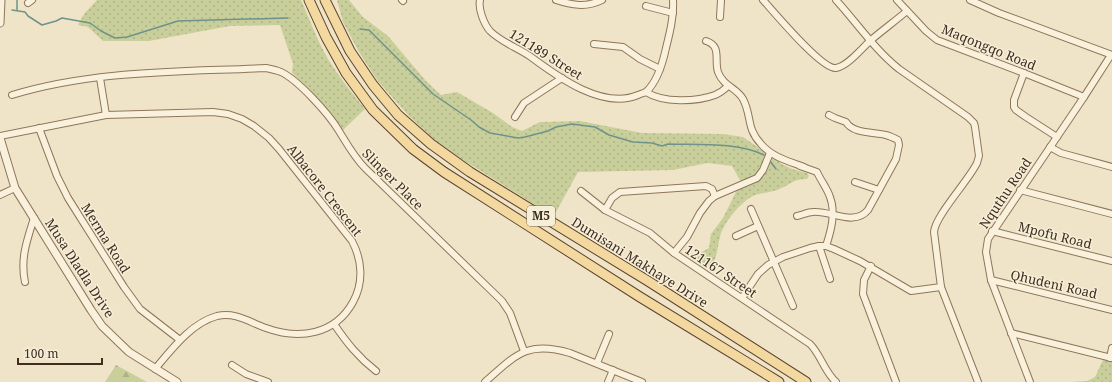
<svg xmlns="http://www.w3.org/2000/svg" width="1112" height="382" font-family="'Noto Serif',serif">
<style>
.grass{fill:url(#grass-dots)}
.forest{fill:url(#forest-firs)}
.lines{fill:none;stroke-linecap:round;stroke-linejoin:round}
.stream{stroke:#6f938a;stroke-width:1.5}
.minor-casing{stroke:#8d765c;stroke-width:8}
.tertiary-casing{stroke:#8d765c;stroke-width:9}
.primary-casing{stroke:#5b4430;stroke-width:11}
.minor{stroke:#faf1dc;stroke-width:6}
.tertiary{stroke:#faf1dc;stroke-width:7}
.primary{stroke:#f3d9a0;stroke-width:9}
.labels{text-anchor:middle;stroke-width:3;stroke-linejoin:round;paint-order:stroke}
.shield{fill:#f7eed8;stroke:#756857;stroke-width:1}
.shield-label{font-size:12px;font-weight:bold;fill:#3d2e20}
.street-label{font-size:13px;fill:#3d2e20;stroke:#f7eed8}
</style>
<defs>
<pattern id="grass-dots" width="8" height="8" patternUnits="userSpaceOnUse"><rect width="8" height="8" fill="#c9cf9b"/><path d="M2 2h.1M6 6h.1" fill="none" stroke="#aeb285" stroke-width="1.8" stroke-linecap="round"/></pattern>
<pattern id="forest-firs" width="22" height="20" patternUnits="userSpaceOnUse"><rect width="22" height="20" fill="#c9cf9b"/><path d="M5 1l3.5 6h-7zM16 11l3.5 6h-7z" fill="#aeb285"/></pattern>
</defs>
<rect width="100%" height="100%" fill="#f0e4c8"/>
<!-- grass -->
<g class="grass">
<path d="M97,0H301C310,20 317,40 328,59C339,77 352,93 365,109L343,130C328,109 311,90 292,73L293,64L280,25L230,26L149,41H103L88,27L78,25L84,14Z"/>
<path d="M337,0H349L363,17L388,36L426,81L441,95L457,92L493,113L512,127L522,131L540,122L580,121L642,133L723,134L743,137L782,164L792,169L807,173L809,176L807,179C792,178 786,189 773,191C767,193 761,193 755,195C742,200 723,223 720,237C716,251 719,260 706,269L700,265L697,259L700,253L709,248L711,234L723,218L741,182L732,166L707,163L673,170L578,172L556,212L548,213L460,158L437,142L409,116L377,80L359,52L343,22Z"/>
<polygon points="1107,351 1112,352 1112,382 1071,382 1087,381 1095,377"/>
</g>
<!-- forest -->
<polygon class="forest" points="116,365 147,382 105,382"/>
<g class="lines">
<!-- stream -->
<g class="stream">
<polyline points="17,0 17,10"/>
<polyline points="12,10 25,12 28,16 42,25 56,21 62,18 90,23 101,31 115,38 127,37 178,21 288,18"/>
<path d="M360,29L369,30L433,94L471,120L479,127L490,133L518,138L525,137L548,131L556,127L572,124L595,127L609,135L633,142L652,143L662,146L668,144C698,145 738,142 764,155"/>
<polyline points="770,161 776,169"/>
</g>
<defs>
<g id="minor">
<polyline points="402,0 403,1"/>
<path d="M480,0C478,9 484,24 490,31C501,42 518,48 531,57C558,77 603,110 638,95C640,94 644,93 646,92C658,81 663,62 666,48C670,32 674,16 673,0"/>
<path d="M556,0C571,5 586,8 602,0"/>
<path d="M763,0C774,12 822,70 836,68C848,66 862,48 871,40C883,30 895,21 907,11"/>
<path d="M836,0C857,23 875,50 899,69L968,117L974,123L975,127L979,156L977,163C969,180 935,216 934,232L941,287L978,382"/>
<polyline points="897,0 926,31 937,40 1024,73 1084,97"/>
<polyline points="970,0 999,13 1112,55"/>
<polyline points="28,3 32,0"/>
<polyline points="646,6 673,13"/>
<polyline points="720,17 721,0"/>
<path d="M706,41C722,46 714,60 718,72C723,86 737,88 743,99C752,116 746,128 761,144C772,157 788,161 804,167"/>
<polyline points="594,44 623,47 640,59 660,69"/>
<polyline points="1024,73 1014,100 1014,107 1016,110 1026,117 1057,137"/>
<polyline points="100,78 106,115"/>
<path d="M646,92C663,103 696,102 715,95C720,93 724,90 728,86"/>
<path d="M12,95C94,70 181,72 266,68C271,69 276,70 281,72C298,80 329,114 339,131C347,144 354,157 365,168L502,301L510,313L524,351"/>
<polyline points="515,117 524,103 562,78"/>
<polyline points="39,128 57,176 68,198 124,287 140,309 180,340"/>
<path d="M0,136L106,115L213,112L228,114L242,119L254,126L269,138L279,149L352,241C362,260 364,282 353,302C335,335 299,340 266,328C249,322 236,312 217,316C191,323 171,350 155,369"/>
<polyline points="1050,147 1061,153 1112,167"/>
<path d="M800,166L817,172C821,181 827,188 830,197C836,213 831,231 826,246"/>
<polyline points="855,182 879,190"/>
<polyline points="1020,190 1112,214"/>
<path d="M581,191L605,210L650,233L674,253L810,344C821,355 824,371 836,382"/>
<polyline points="0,195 15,188"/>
<polyline points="751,209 793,306"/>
<polyline points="605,210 612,198 620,192 706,186 712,189 715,196"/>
<path d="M797,216C802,215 808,212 813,212C830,210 854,227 868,210L896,159L899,145L898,140C894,138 890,136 886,135C874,132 853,134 846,122L835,118L829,115"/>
<polyline points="992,231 1112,261"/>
<polyline points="736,236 758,226"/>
<polyline points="819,246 830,279"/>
<polyline points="674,253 687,237 700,213 709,201 715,196 757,178 763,170 770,153"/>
<polyline points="871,266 864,280 863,294 896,382"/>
<polyline points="991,280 1112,310"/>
<path d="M25,282C20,259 27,240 34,218"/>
<polyline points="742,298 758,274 768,265 783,257 810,248 819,246 826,246 834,249 860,261 911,291 941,287"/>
<path d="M334,324C347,343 358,357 376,371"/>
<polyline points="1011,333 1112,358"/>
<polyline points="1110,358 1112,348"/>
<polyline points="597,363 609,334"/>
<polyline points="232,365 246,374 268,382"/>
<path d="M485,382C515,356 526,340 570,353L642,382"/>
<polyline points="608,382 613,370"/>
<polyline points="1030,382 991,280 986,252 988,239 1084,97 1111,55"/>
</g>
<g id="tertiary">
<polyline points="0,23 1,0"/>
<polyline points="0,138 15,188 91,310 102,326 129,352 177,382"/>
</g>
<g id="primary">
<polyline points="309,0 326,37 346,73 373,110 413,149 444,172 640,297 779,382"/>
<polyline points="325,0 350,51 373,85 398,115 431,144 470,172 648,281 806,382"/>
</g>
</defs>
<!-- minor casing -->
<use href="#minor" class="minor-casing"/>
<!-- tertiary casing -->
<use href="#tertiary" class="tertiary-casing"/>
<!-- primary casing -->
<use href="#primary" class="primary-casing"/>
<!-- minor -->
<use href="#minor" class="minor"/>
<!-- tertiary -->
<use href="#tertiary" class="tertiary"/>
<!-- primary -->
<use href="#primary" class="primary"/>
</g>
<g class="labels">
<!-- shield labels -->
<rect class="shield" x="527" y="206" width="28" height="20" rx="3"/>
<g class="shield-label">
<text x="541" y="220">M5</text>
</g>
<!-- street labels -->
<g class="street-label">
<text transform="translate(989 47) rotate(22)" y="5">Maqongqo Road</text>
<text transform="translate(546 54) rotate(32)" y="5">121189 Street</text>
<text transform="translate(393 179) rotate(45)" y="5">Slinger Place</text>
<text transform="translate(325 190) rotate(52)" y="5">Albacore Crescent</text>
<text transform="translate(1005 193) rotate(-56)" y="5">Nquthu Road</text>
<text transform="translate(1055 235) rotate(14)" y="5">Mpofu Road</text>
<text transform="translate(106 238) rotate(58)" y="5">Merma Road</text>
<text transform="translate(640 262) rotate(32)" y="5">Dumisani Makhaye Drive</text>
<text transform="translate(80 268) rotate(57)" y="5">Musa Dladla Drive</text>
<text transform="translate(721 271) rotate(34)" y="5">121167 Street</text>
<text transform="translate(1054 284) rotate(13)" y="5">Qhudeni Road</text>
</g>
</g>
<!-- scale -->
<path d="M18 358v6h84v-6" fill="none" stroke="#3d2e20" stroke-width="2"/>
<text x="24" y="358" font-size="12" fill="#3d2e20" stroke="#f7eed8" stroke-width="3" paint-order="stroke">100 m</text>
</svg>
